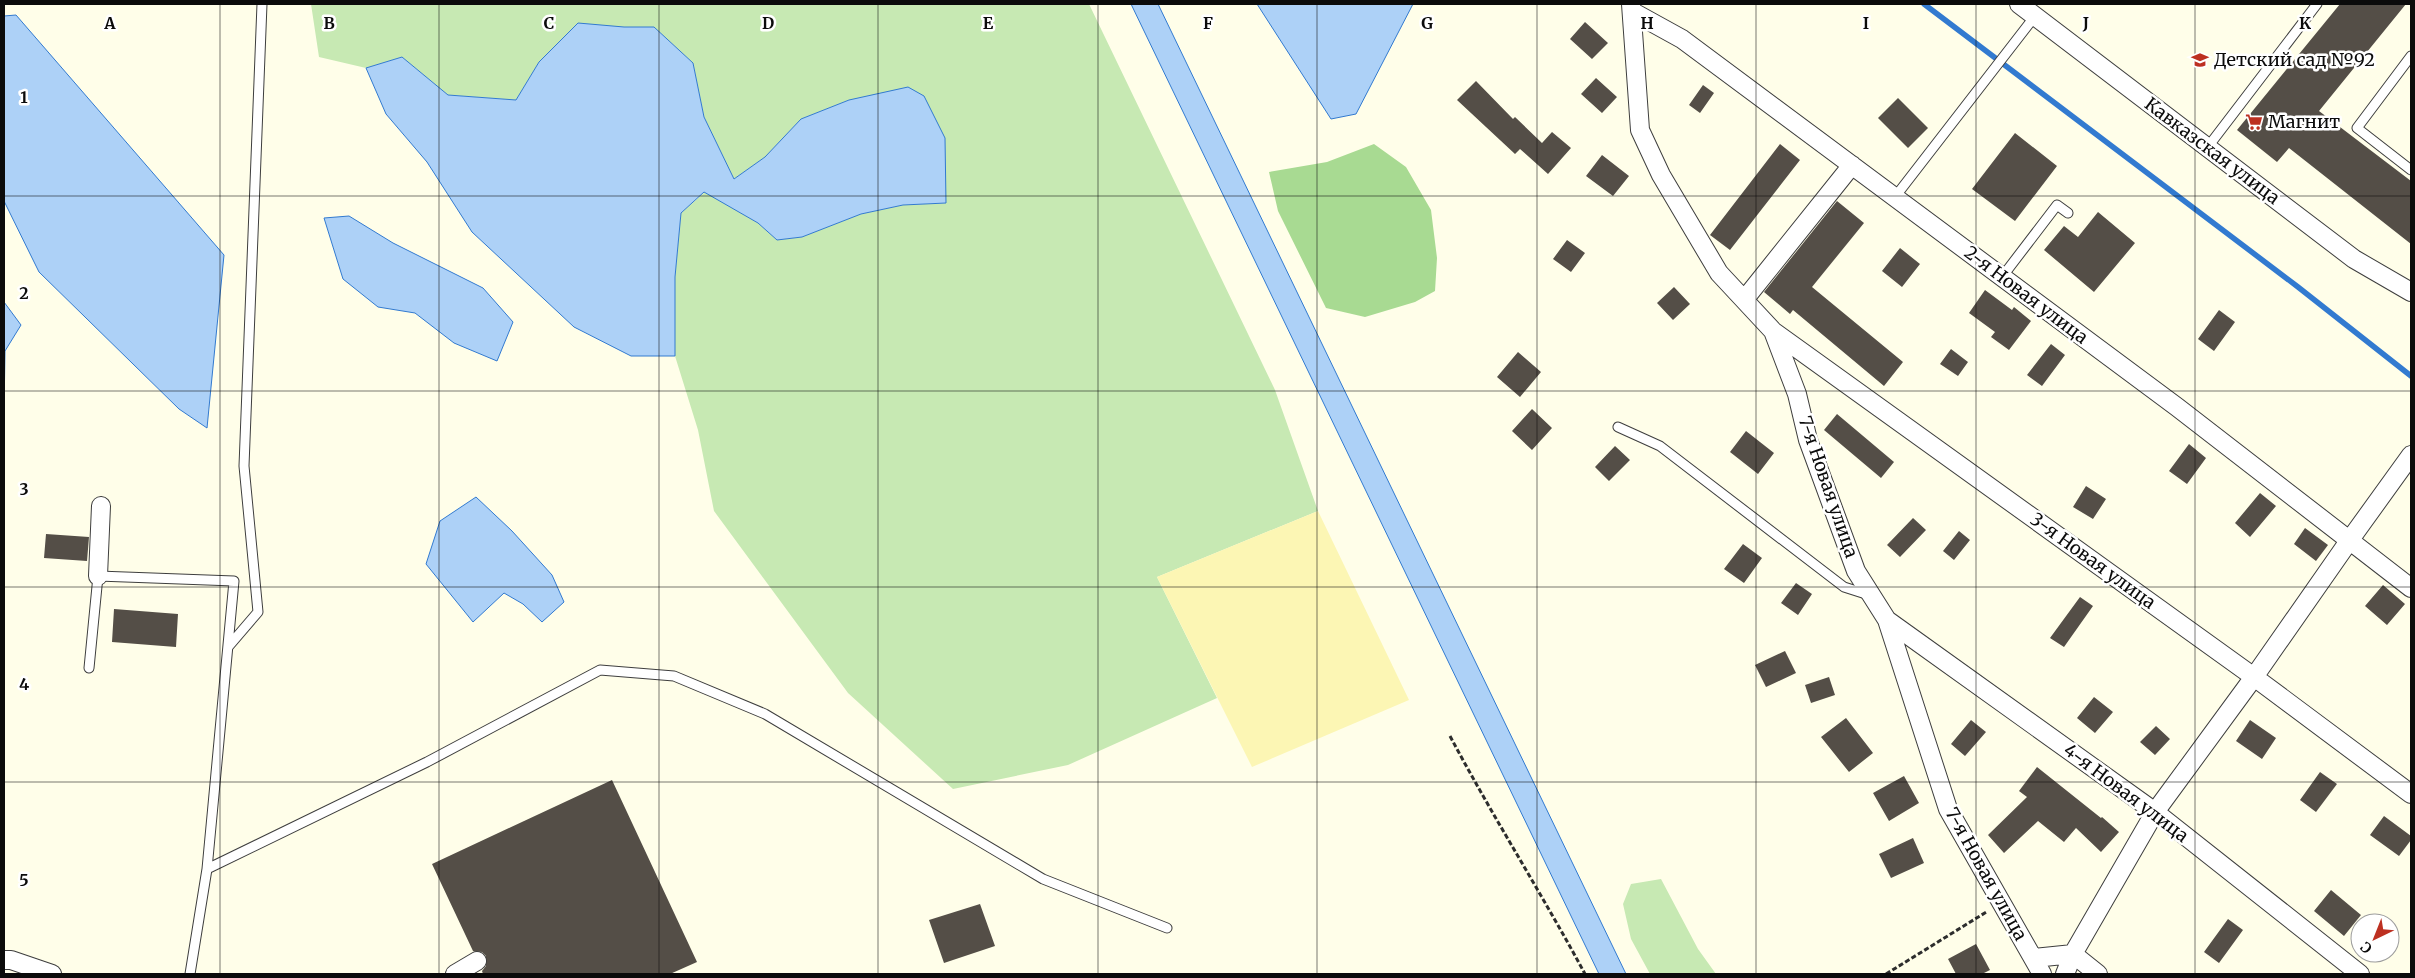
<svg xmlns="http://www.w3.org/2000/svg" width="2415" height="978" viewBox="0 0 2415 978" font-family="Merriweather,serif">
<rect width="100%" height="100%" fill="#fffee9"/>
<path fill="#c7e9b3" d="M311 4H1089L1275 390 1318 511 1157 577 1217 698 1068 765 953 789 848 693 714 511 698 430 675 356V277L681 213 705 192 758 223 777 240 802 237 861 214 903 205 946 203 849 100 801 119 765 157 734 179 704 117 693 63 654 27H624L539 62 516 100 448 95 402 57 366 68 319 57Z
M1661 879 1698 949 1716 974H1650L1631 939 1623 904 1631 884Z"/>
<path fill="#a8da92" d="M1374 144 1406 167 1431 210 1437 258 1435 291 1415 302 1365 317 1326 308 1278 211 1269 172 1327 162Z"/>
<path fill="#fcf6b4" d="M1318 511 1409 700 1252 767 1157 577Z"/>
<path fill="#add1f7" stroke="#327ad0" d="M1131 4H1158L1626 974H1599Z
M1257 4H1413L1356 114 1331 119Z
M16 15 224 255 207 428 179 409 39 272 4 201V16Z
M578 23 624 27H654L693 63 704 117 734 179 765 157 801 119 849 100 908 87 924 96 945 138 946 203 903 205 861 214 802 237 777 240 758 223 704 192 681 213 675 277V356H631L574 327 472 232 427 162 386 114 366 68 402 57 448 95 516 100 539 62Z
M349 216 393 243 483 288 513 322 497 361 454 343 415 313 378 307 343 279 324 218Z
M4 302 21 325 5 351 4 412Z
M476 497 512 531 552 575 564 602 542 622 523 604 504 593 473 622 426 564 440 521Z"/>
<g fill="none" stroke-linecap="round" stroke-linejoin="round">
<path stroke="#327ad0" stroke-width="5.5" d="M1924 4 2298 287 2411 376"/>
</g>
<path fill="#544e47" d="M2340 4H2406L2319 111 2411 181V244L2289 148 2277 162 2237 130Z
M1585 22 1608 43 1592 59 1570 39Z
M1596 78 1617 97 1602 113 1581 94Z
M1476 81 1513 119 1515 117 1542 143 1552 132 1571 148 1548 174 1520 149 1515 154 1457 100Z
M1703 85 1714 93 1700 113 1689 105Z
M1898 98 1928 128 1908 148 1878 118Z
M2015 133 2057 166 2015 221 1972 189Z
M1780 144 1800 160 1730 250 1710 235Z
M1602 155 1629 176 1613 196 1586 176Z
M1837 201 1864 223 1812 287 1903 362 1884 386 1793 310 1790 314 1764 292Z
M2098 212 2135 243 2094 292 2044 250 2064 226 2078 237Z
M1567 240 1585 253 1571 272 1553 259Z
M1900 248 1920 264 1902 287 1882 271Z
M1674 287 1690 304 1673 320 1657 303Z
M1985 290 2012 310 2014 307 2031 321 2009 350 1991 337 1995 332 1969 313Z
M2219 310 2235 322 2214 351 2198 339Z
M2051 344 2065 355 2042 386 2027 375Z
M1951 349 1968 362 1958 376 1940 364Z
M1518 352 1541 372 1520 397 1497 377Z
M1532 409 1552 428 1532 450 1512 431Z
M1837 414 1894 462 1881 478 1824 430Z
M1746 431 1774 453 1758 474 1730 452Z
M2189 444 2206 458 2187 484 2169 471Z
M1615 446 1630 460 1609 481 1595 467Z
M2086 486 2106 499 2093 519 2073 507Z
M2260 493 2276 506 2250 537 2235 523Z
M1913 518 1926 530 1900 557 1887 545Z
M2305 528 2328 545 2316 561 2294 544Z
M1959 531 1970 540 1954 560 1943 551Z
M46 534 89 537 87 561 44 558Z
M1743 544 1762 558 1744 583 1724 569Z
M1796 583 1812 594 1798 615 1781 603Z
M2383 585 2405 604 2387 625 2365 606Z
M2080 597 2093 606 2064 647 2050 638Z
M114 609 178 614 176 647 112 642Z
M1785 651 1796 673 1766 687 1755 665Z
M1829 677 1835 695 1811 703 1805 685Z
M2094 697 2113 712 2095 733 2077 718Z
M1846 718 1873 753 1849 772 1821 737Z
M1971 720 1986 732 1965 756 1951 744Z
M2250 720 2276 738 2262 759 2236 741Z
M2156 726 2170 739 2155 755 2140 742Z
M2037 767 2101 818 2102 817 2119 832 2101 852 2076 828 2064 842 2038 821 2004 853 1988 835 2027 797 2019 791Z
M2320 772 2337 784 2316 812 2300 800Z
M1904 776 1919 803 1889 821 1873 793Z
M612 780 697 962 670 974H483L482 971 486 966V956L482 952 473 951 432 864Z
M2384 816 2411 836V840L2399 856 2370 835Z
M1913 838 1924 863 1891 878 1879 854Z
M2331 890 2361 915 2344 936 2314 911Z
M980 904 995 946 944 963 929 920Z
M2228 919 2243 930 2219 963 2204 952Z
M1976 944 1990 970 1982 974H1956L1948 959Z"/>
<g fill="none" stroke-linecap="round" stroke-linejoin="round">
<g stroke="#3e3e3e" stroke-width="11">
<path id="service" d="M2411 56 2357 128 2411 170
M2207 148 2317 4
M1895 197 2035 16
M2002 277 2057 205 2068 213
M1618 427 1660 446 1844 587 1869 595
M228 647 258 612 244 466 262 4
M89 668 98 576 234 581 207 869 190 974
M207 869 427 762 600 670 674 676 765 714 1043 879 1167 928"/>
</g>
<g stroke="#3e3e3e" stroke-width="20">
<path id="minor" d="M1631 4 1640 130 1661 175 1719 273 1773 331 1797 394 1808 440 1856 571 1887 620 1948 809 2042 974
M2019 4 2354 259 2411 292
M1633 12 1682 39 2177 407 2411 588
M1744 300 1852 165
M1773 331 2254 677 2411 794
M98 576 101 506
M1887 620 2155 812 2360 974
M2034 958 2073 954 2098 974
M4 960H11L52 974
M455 974 477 961
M2065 974 2073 954 2155 812 2254 677 2349 541 2411 455"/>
</g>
<path stroke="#2d2d2d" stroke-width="3" stroke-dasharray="5 2.5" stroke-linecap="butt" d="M1450 736C1493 817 1542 894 1585 974
M1886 974 1988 911"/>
<use href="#service" stroke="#fff" stroke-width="9"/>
<use href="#minor" stroke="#fff" stroke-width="18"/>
</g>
<path fill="none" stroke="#0b0b0b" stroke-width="1" stroke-opacity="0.55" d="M220 4V974M439 4V974M659 4V974M878 4V974M1098 4V974M1317 4V974M1537 4V974M1756 4V974M1976 4V974M2195 4V974M4 196H2411M4 391H2411M4 587H2411M4 782H2411"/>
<defs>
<g id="school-bare" transform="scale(1.35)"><path d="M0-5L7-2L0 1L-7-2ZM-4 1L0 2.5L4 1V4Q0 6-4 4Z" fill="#bd3021" stroke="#fff" stroke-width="2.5" paint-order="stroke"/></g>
<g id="supermarket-bare" transform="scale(1.35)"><path d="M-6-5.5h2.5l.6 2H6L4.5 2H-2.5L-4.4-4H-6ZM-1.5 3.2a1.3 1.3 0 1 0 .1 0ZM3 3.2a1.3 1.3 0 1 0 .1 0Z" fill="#bd3021" stroke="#fff" stroke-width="2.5" paint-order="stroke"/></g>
</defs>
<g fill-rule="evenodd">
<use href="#school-bare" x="2200" y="60"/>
<use href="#supermarket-bare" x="2254" y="122"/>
</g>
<g text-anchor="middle" stroke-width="5" stroke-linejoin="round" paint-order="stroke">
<g font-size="18" fill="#0b0b0b" stroke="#fff" text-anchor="start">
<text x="2214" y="66">Детский сад №92</text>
<text x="2268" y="128">Магнит</text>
</g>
<g font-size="18" fill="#0b0b0b" stroke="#fff">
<text transform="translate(2212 151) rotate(37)" y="6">Кавказская улица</text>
<text transform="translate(2026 295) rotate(37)" y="6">2-я Новая улица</text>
<text transform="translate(1828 487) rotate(71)" y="6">7-я Новая улица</text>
<text transform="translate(2093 561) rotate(36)" y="6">3-я Новая улица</text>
<text transform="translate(2126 793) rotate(37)" y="6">4-я Новая улица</text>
<text transform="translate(1986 874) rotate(61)" y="6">7-я Новая улица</text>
</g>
</g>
<g font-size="16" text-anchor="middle" font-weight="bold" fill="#0b0b0b" stroke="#fff" stroke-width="5" stroke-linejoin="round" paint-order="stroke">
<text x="110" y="29">A</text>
<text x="329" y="29">B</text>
<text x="549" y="29">C</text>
<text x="768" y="29">D</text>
<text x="988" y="29">E</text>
<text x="1208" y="29">F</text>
<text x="1427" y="29">G</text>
<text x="1647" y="29">H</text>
<text x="1866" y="29">I</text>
<text x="2086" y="29">J</text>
<text x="2305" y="29">K</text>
<text x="24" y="103">1</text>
<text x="24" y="299">2</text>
<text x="24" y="495">3</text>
<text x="24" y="690">4</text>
<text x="24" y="886">5</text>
</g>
<rect width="2415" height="978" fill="none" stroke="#0b0b0b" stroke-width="10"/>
<g transform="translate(2375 938) rotate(223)"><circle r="24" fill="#ffffff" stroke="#9d9d9d"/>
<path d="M0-4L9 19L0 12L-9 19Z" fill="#bd3021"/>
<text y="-8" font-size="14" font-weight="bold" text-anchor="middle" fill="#0b0b0b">С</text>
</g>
</svg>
